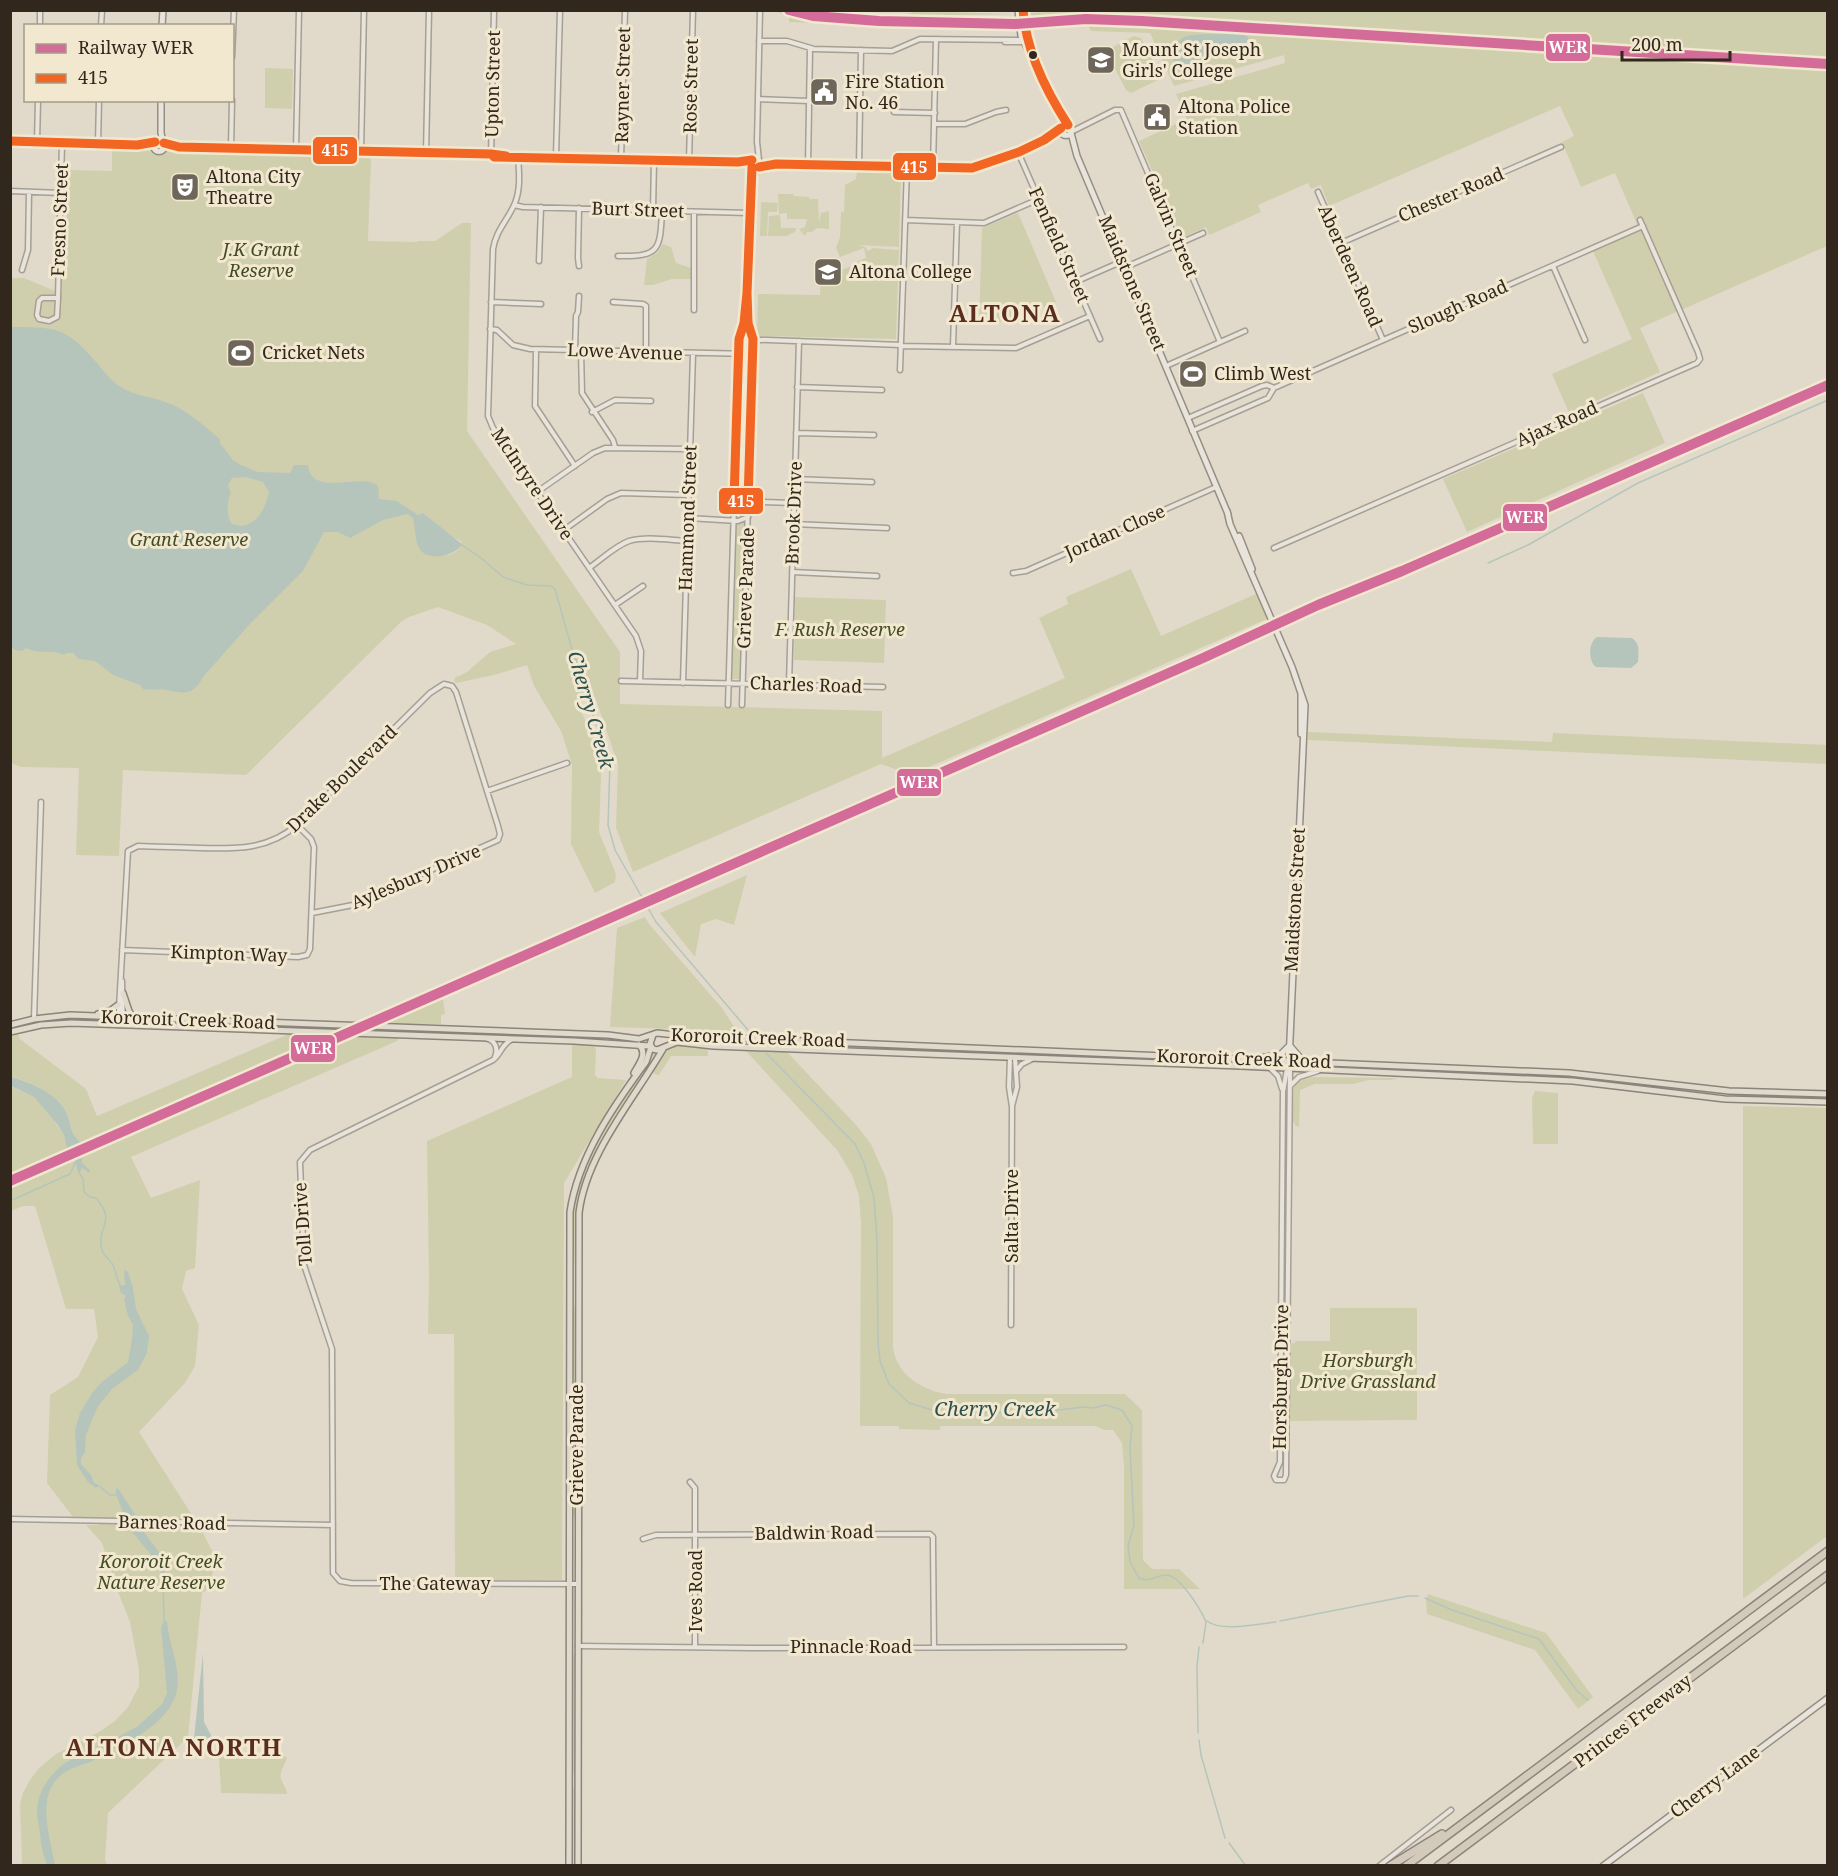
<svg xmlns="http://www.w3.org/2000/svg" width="1838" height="1876" viewBox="0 0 1838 1876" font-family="'Noto Serif',serif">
<rect width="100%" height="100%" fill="#e1daca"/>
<path fill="#cfcfad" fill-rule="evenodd" d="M766 10C789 10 810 18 833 19L1013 24V26L919 24V27L789 22V16L777 12Z
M1078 10 1827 11V61L1129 18 1029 16V13Z
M795 11 906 15 915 11 1014 14 867 17 829 15Z
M1086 21 1134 22 1827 66V246L1640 328 1660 372 1569 413 1552 374 1632 339 1593 251 1640 231 1615 173 1581 187 1562 142 1574 136 1560 106 1329 206 1321 185 1311 189 1308 183 1258 205 1261 212 1214 233 1209 235 1206 227 1184 237 1181 236 1139 141 1187 119 1176 94 1285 63 1284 55 1174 86 1150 33 1091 31 1088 25 1028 29 1027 26Z
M1134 36 1141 38 1160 74 1158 80 1131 93 1126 90 1107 53 1109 49Z
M265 68 293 69 292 109 265 108Z
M112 148 147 149 154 154H161L170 150 366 157 370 158 371 160 368 241 417 242 418 241H435L462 223H471L467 431 620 652V704L882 711V758L1065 678 1039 618 1068 604 1066 597 1131 569 1161 636 1258 593 1269 618 911 775 881 764 633 872 616 828 618 764 595 697 574 702 584 717 600 764 601 776 599 832 616 874 615 882 595 893 571 844 572 765 561 731 534 686 527 665 494 675 456 683 454 680 457 675V677L467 672 490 652 516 644 487 625 438 607 409 617 402 621 246 775 123 770 119 856 76 855 79 768 21 767 11 763 10 278H24L62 294V256L66 253V247L68 170 112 171ZM423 513 447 533 462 542C456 561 435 556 420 550L414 523Z
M857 172 901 173 899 247 858 245 865 247 868 251 873 248 899 250 896 339 758 336 757 334 758 294 820 295 821 275 833 276 834 273 854 265V263L866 258 864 248 840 257 836 248 840 237 841 212H844L845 185 856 179Z
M778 194H793L794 196 809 197V199H818L819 222 821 213 829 211V229L817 228 812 232H807L805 236 799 229 805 227 807 219H787V213L779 214Z
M761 202 778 203 777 212H768L767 236H760Z
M1018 213 1056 302 1008 322H979L982 228Z
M780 215 781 228H796V231L787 236H768L769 216Z
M663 244 671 247 676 263 691 268V279H672L653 285H644L647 259 657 253Z
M748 357 751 359 747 497 737 499 739 393 742 358Z
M1643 393 1665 443 1467 532 1443 479Z
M746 520 741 679H732L734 550 737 522Z
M1362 588 1363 590 1286 625 1284 622Z
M795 597 886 600 884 663 794 660Z
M1308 732 1552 742 1553 733 1827 745V764L1308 740Z
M747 875 734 925 716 919 701 924 695 957 660 913Z
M645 917 649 924 722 1008 737 1031 610 1027 617 928Z
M443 999 445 1014 441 1015V1024H384Z
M291 1033 333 1035 332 1037 317 1042 83 1146C80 1142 77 1139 74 1135 70 1128 70 1120 66 1112 57 1094 30 1081 11 1077L10 1037 18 1034 20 1039 86 1089 97 1116Z
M357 1036 400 1037 397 1041 131 1157 151 1198 200 1180 195 1268 186 1271 182 1289 199 1325 195 1366 185 1383 139 1432 192 1515 181 1520H156L159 1526H191L202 1531 215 1557 210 1588 202 1593 188 1737 108 1813 105 1859 107 1865H22L20 1804 23 1793 30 1780 39 1768 56 1754 99 1732 115 1721 128 1707 139 1686V1669L130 1622 118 1592 102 1543 86 1525H99L97 1518 73 1517 47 1483 50 1395 78 1377 98 1337 94 1309H66L35 1206H23L11 1211 10 1189Z
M572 1044H592L596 1049 595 1075 598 1078 626 1080 564 1183 562 1580H455L454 1334H428L429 1279 427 1141 572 1077Z
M675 1045 705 1048 708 1051V1056H671L659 1075 654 1074 653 1070C659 1059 663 1049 675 1045Z
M746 1051 787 1052 857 1126 871 1144 886 1178 893 1216V1348C897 1375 923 1391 948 1394H1125L1142 1410 1143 1560 1152 1569H1179L1200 1589H1124V1467L1122 1443 1113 1430H1104L1096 1426H940V1430L899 1429V1426H860L861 1224 859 1196 852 1175 837 1150Z
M652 1052 657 1054 656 1057 593 1159 582 1186 577 1210 573 1292 571 1217 576 1191 584 1166 598 1140 650 1059Z
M1316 1077 1399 1078 1391 1080H1368L1354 1084H1315L1300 1090 1299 1127 1296 1126 1292 1120 1294 1084 1303 1078Z
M10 1086 34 1097 45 1108 64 1135 69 1153 11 1178Z
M1535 1091 1558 1093V1144H1533L1532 1098Z
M1743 1106 1828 1108 1827 1536 1743 1599Z
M576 1303V1414H575L572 1411C572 1395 573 1379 573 1364 574 1348 568 1315 576 1303Z
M1330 1308H1417V1420L1290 1421 1291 1343H1295V1341H1330Z
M576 1421V1518L575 1519C568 1510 573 1445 573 1429Z
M1428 1594 1546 1633 1593 1697 1578 1709 1535 1650 1427 1614 1426 1600Z
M575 1653 576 1656 575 1776 571 1768 573 1656Z
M280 1753 287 1758C285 1764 279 1773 281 1779 283 1785 286 1786 287 1794L221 1793 219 1755Z
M575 1783 576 1865 571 1866 573 1789Z"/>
<path fill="#b6c5bb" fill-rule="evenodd" d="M1220 34H1243L1248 37 1250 44 1248 47 1225 44 1212 48C1207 69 1192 72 1174 65L1172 47C1176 44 1180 39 1184 37 1193 33 1210 35 1220 34Z
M10 327C58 327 66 327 98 364 106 374 113 383 124 389 137 396 154 397 168 403 184 408 206 427 220 439V443L233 460 241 465 258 472 290 473 294 465H308C312 499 363 471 378 486L379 499 397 501 418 515 423 513 462 544C454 558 424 562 418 546 415 538 415 527 413 518L407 514 383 520 350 538 338 532H324L303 571 248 626 203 677C194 695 185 694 167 690 160 689 151 690 143 689L140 685 113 675 95 661 79 659 73 653H66L64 655C52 649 38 655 26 648L22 651 15 650 10 646ZM246 477 263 482 269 492C266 505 259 524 242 526 239 526 236 524 232 524 226 517 227 500 231 493L228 485 232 478Z
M1597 637 1632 638C1641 644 1638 653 1638 662L1631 668 1596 667C1588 661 1588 643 1597 637Z
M11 1077C30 1082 57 1093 66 1112 70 1120 70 1128 74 1135 77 1139 80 1142 83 1146L82 1163 90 1170V1173L82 1168 79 1175 75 1161 68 1153 64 1135 57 1124 34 1097 11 1086Z
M125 1270 128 1272 133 1288 136 1309 149 1336 147 1353 138 1370 112 1389 97 1408 86 1435 85 1452 81 1458V1464L91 1475 94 1483 99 1485 96 1488 88 1482 77 1465 75 1430 80 1413 92 1393 102 1382 128 1362 132 1339 133 1325 128 1316 124 1299 126 1296 121 1293 119 1286 125 1285 124 1272Z
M116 1487 119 1490 135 1514 137 1523 161 1555 165 1569 164 1577 158 1578 161 1573 160 1566 129 1528 116 1494Z
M164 1620 167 1622C169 1644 181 1667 177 1690 171 1722 126 1746 99 1754 95 1763 85 1763 76 1767 31 1783 49 1832 55 1865H47C43 1855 41 1845 40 1834 40 1827 37 1821 37 1815 36 1793 49 1775 65 1763 72 1759 79 1755 87 1757L90 1753 99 1751 103 1745 138 1726 162 1704 167 1693 161 1627Z
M203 1653 204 1722 213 1739 211 1741 194 1740V1738Z"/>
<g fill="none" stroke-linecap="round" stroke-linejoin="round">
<path stroke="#b6c5bb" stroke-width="1.5" d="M462 545 481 558 503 577 527 585 551 586 555 589 571 646 581 675 582 683 610 763 608 825 615 850 656 922 748 1030
M1488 563 1528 545 1638 483 1828 400
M766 1053 855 1144 864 1163 874 1198 877 1239 878 1340 880 1361 889 1384 909 1403 939 1412 1032 1413 1084 1407 1093 1408 1106 1405 1122 1410 1132 1426 1130 1447 1134 1525 1128 1546 1130 1562 1139 1578C1152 1583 1154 1575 1166 1575 1180 1575 1201 1610 1206 1622L1203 1643
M80 1174 83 1179 84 1192 90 1197 96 1198C118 1223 95 1228 102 1250 104 1257 110 1259 113 1265 116 1272 117 1280 121 1287
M10 1201 70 1174 75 1163
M99 1486 110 1495H118
M163 1576 164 1620
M1425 1598 1452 1610 1539 1639 1577 1691 1588 1700
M1207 1621C1221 1632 1258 1624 1276 1622
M1280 1621 1408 1596H1418
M1198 1733 1197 1667 1199 1647
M1199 1740 1201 1755 1225 1838
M1229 1843 1246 1866"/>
<g stroke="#a59f94" stroke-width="7">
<path id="street" d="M40 26V10
M101 26 102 10
M759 41H787L814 49 892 51 920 39 1023 40
M1005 42H1024
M232 57 234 10
M758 99 809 101
M894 112 935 113
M934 124H965L996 112 1006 110
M1071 132 1115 110H1121L1220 342
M37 142 38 100
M98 144 99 100
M231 148 232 100
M296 150 299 10
M361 151 364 10
M1018 152 1100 339
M426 154 429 10
M518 156C519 172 521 188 515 203 508 220 496 230 493 249L488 416 493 428 636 636 641 651 640 681
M491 157 494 10
M556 157 560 10
M621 159 625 10
M759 160 757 142 760 10
M689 161 693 10
M808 165 810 49
M859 166 861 50
M933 167 936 39
M752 183 758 167
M10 191 61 193
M1318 192 1383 340
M514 205 523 207 749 213
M579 208 578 258 579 266
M653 210 654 160
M905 220 984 223 1039 199
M1341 243 1561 147
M618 256C660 257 660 250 662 211
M539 261 541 207
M1553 266 1585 340
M1126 267 1203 233
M22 270 28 250 29 192
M1075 282 1123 261
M58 298H42L39 301 37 315 39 319 49 321 57 317 58 298 62 143
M491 302 541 304
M613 302 643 304 646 306V353
M694 310V212
M490 329 497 330 513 345 530 349 752 354
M740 339 901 345
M901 346 1016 348 1090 316
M953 346 957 222
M536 350 535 406 575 466
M575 351 576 316 578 312 579 296
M581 351 582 393 613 440 615 447
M1166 366 1245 331
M900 370 907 168
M797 387 882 390
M592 412 615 400 651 401
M1188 418 1262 386 1267 385 1274 388 1643 226
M1192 431 1268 398 1274 388
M796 433 874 435
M794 479 872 482
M537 492 593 453 605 448 689 449
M734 501 794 503
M688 518 738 521 748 517
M793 524 887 528
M564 530 607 499 621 493 688 495
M1274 548 1697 363 1700 359 1698 352 1640 220
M589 568C602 559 615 546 629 541 646 536 669 540 687 541
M792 572 877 576
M1013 573 1026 571 1216 487
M615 605 643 586
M621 681 883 687
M683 683 693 354
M789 684 799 341
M728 705 739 339 744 323 746 302
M742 705 753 339 748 323 747 293 752 167
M487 791 567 763
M122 950 298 957 307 955 310 949 314 847 311 839 297 825
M122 981 123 1025
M34 1019 41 802
M118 1025 128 851 138 846C158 847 179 847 199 848 236 849 268 850 297 825L430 693 444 684 452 686 456 692 498 826 500 834 498 840 353 905 312 913
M488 1039C496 1041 498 1050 495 1057
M511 1040C502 1044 501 1054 493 1060L310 1150 300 1162 304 1265 332 1349 333 1573 340 1581 351 1583 577 1584
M1010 1057 1009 1087 1012 1107 1011 1325
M1270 1068 1278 1076 1282 1089
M1287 1069 1283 1092 1280 1462 1274 1476 1276 1480H1284L1286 1475 1290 1069
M1017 1070 1022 1064 1032 1059
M1291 1085 1299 1077 1318 1071
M1012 1106 1017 1087 1015 1058
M690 1482 695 1488V1647
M10 1519 333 1525
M643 1539 656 1535 930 1534 933 1537V1544L934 1647
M578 1646 753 1648 1124 1647
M1379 1866 1451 1810"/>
</g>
<g stroke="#958e83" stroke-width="8">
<path id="secondary" d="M1018 10 1021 36 1030 53
M1023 10C1022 41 1050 100 1068 125
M162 26 163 10
M161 100V133L163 142
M1060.5 130a5.5 5.5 0 1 1 11 0a5.5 5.5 0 1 1-11 0Z
M1071 133 1077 156 1228 514
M153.5 146a5.5 5.5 0 1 1 11 0a5.5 5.5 0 1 1-11 0Z
M10 141 137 145 155 142
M164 143 179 147 491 154 506 156
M505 156 689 161 752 160
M750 164a5 5 0 1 1 10 0a5 5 0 1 1-10 0Z
M759 167 776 164 972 168C995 164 1045 143 1061 128
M1227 511 1230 524 1292 667 1305 705 1289 1061
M1239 536 1252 569
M1301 695V734
M1290 1046 1303 1061
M1259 1058 1280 1055 1288 1047
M1603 1866 1828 1698"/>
</g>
<g stroke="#8b847a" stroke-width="8">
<path id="primary" d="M123 993 129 1011 133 1018
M98 1014 110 1011 118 1005
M10 1025 34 1019 70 1015 608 1035 639 1039 657 1033 685 1036 1569 1073 1729 1091 1828 1094
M10 1032 41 1025 71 1023 574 1041 650 1046
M653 1035 650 1044 653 1049 657 1050 677 1042 713 1046 1240 1066 1573 1081 1725 1099 1828 1102
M634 1073C639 1064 648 1053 639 1045
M569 1866 570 1212C578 1157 614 1105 646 1062L651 1047
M578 1866 579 1213C586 1154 634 1099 663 1049"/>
</g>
<g stroke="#8b847a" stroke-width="10">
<path id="highway" d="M1390 1866 1442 1834
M1406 1866 1828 1551
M1438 1866 1828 1575"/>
</g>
<use href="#street" stroke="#e9e4db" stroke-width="4"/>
<use href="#secondary" stroke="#e9e4db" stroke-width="5"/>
<use href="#primary" stroke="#e0dacd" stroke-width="5"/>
<use href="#highway" stroke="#d3cabb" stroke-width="7"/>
<g stroke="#f2e8cf" stroke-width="14">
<path id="bus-1" d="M1023 10C1026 51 1046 91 1068 125
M10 141 137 145 155 142
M164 143 179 147 491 154 506 156
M494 157 738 162 752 160
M759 167 776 164 972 168 1019 152 1044 140 1061 128
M747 293 748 323 753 339 748 501H734L739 339 744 323Z
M747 293 752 167"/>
</g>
<use href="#bus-1" stroke="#f26522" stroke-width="9"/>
<g stroke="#f2e8cf" stroke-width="15">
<path id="rail-1" d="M789 10 813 16 879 21 1015 24 1086 19 1142 21 1828 64
M10 1181 1203 658 1318 605 1402 571 1828 385"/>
</g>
<use href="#rail-1" stroke="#d46c99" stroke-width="10"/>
</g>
<defs>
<g id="school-square" transform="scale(1.5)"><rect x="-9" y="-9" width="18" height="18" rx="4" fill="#6f665a" stroke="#f2e8cf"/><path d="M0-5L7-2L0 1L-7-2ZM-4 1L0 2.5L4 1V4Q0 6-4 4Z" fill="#fff"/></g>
<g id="civic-square" transform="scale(1.5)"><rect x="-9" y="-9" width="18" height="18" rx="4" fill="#6f665a" stroke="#f2e8cf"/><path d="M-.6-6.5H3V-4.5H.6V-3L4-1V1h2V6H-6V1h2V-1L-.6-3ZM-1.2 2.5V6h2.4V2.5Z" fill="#fff"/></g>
<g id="theatre-square" transform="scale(1.5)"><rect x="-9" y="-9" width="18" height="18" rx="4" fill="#6f665a" stroke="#f2e8cf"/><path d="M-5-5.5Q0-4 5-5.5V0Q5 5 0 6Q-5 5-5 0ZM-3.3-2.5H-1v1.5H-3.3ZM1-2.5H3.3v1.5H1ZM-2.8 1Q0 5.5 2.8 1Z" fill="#fff"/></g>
<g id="stadium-square" transform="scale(1.5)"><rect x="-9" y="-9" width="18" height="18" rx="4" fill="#6f665a" stroke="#f2e8cf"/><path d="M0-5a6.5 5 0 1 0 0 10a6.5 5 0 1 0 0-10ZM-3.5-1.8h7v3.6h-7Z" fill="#fff"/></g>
</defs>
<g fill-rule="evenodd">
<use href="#school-square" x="1101" y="60"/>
<use href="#civic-square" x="824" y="92"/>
<use href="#civic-square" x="1157" y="117"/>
<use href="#theatre-square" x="185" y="187"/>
<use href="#school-square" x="828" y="272"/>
<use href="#stadium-square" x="241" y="353"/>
<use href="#stadium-square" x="1193" y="374"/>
</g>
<circle fill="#32271d" stroke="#f2e8cf" stroke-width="2" cx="1033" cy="55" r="5"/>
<g text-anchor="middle" stroke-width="6" stroke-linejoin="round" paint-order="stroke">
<g font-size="18" fill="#32271d" stroke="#f2e8cf" text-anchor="start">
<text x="1122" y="56">Mount St Joseph<tspan x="1122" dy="21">Girls' College</tspan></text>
<text x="845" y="88">Fire Station<tspan x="845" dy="21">No. 46</tspan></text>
<text x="1178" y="113">Altona Police<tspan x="1178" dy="21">Station</tspan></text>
<text x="206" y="183">Altona City<tspan x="206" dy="21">Theatre</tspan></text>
<text x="849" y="278">Altona College</text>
<text x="262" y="359">Cricket Nets</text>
<text x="1214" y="380">Climb West</text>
</g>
<g font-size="18" fill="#32271d" stroke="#f2e8cf">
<text transform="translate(493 84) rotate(-89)" y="6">Upton Street</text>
<text transform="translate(623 85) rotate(-89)" y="6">Rayner Street</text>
<text transform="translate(691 86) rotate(-89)" y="6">Rose Street</text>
<text transform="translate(1451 195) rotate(-23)" y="6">Chester Road</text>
<text transform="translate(638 210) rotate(2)" y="6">Burt Street</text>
<text transform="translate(60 220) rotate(-88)" y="6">Fresno Street</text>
<text transform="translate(1171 225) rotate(67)" y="6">Galvin Street</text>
<text transform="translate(1059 245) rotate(66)" y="6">Fenfield Street</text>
<text transform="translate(1350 266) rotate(66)" y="6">Aberdeen Road</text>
<text transform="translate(1132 283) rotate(67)" y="6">Maidstone Street</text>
<text transform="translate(1458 307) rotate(-24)" y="6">Slough Road</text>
<text transform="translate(625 352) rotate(2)" y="6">Lowe Avenue</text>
<text transform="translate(1557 424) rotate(-24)" y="6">Ajax Road</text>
<text transform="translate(532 484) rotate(56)" y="6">McIntyre Drive</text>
<text transform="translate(794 513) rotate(-88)" y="6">Brook Drive</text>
<text transform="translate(688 518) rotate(-88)" y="6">Hammond Street</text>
<text transform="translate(1115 532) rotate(-24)" y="6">Jordan Close</text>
<text transform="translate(746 588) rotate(-88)" y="6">Grieve Parade</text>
<text transform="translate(806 685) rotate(2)" y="6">Charles Road</text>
<text transform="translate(342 779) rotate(-44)" y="6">Drake Boulevard</text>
<text transform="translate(416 877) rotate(-23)" y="6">Aylesbury Drive</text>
<text transform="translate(1295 900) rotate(-87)" y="6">Maidstone Street</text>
<text transform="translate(229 954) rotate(2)" y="6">Kimpton Way</text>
<text transform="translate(188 1020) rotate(2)" y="6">Kororoit Creek Road</text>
<text transform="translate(758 1038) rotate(2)" y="6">Kororoit Creek Road</text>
<text transform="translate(1244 1059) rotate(2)" y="6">Kororoit Creek Road</text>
<text transform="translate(1012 1216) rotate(-90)" y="6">Salta Drive</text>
<text transform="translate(303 1224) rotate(-94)" y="6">Toll Drive</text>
<text transform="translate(1281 1377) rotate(-89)" y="6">Horsburgh Drive</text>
<text transform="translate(577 1445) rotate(-90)" y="6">Grieve Parade</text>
<text transform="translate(172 1523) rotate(1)" y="6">Barnes Road</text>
<text transform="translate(814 1533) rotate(-1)" y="6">Baldwin Road</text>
<text x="435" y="1590">The Gateway</text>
<text transform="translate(696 1591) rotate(-90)" y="6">Ives Road</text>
<text x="851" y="1653">Pinnacle Road</text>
<text transform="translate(1633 1721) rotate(-37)" y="6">Princes Freeway</text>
<text transform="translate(1715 1782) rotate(-37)" y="6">Cherry Lane</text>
</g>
<g font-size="18" font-style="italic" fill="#424d25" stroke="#f2e8cf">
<text x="261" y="256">J.K Grant<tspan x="261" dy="21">Reserve</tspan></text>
<text x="189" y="546">Grant Reserve</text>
<text x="840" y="636">F. Rush Reserve</text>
<text x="1368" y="1367">Horsburgh<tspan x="1368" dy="21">Drive Grassland</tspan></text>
<text x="161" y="1568">Kororoit Creek<tspan x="161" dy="21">Nature Reserve</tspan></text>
</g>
<g font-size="20" font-style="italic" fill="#2d514f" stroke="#f2e8cf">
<text transform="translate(591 710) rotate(74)" y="7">Cherry Creek</text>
<text x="995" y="1416">Cherry Creek</text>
</g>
<g font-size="24" font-weight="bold" letter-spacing="1.5" fill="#5b2d20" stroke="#f2e8cf">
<text x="1005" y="322">ALTONA</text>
<text x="174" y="1756">ALTONA NORTH</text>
</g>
</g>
<g stroke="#f2e8cf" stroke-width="2">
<rect x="1545" y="33" width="46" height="29" rx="6" fill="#d46c99"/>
<rect x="312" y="136" width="46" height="29" rx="6" fill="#f26522"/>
<rect x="892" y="152" width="45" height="29" rx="6" fill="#f26522"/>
<rect x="718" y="487" width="46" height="28" rx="6" fill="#f26522"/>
<rect x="1502" y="503" width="46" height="29" rx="6" fill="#d46c99"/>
<rect x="896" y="768" width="46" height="29" rx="6" fill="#d46c99"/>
<rect x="290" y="1034" width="46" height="29" rx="6" fill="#d46c99"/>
</g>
<g font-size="16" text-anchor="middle" font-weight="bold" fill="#fff">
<text x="1568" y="53">WER</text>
<text x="335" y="156">415</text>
<text x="914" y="173">415</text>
<text x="741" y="507">415</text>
<text x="1525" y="523">WER</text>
<text x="919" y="788">WER</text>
<text x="313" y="1054">WER</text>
</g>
<rect width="1838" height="1876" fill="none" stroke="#32271d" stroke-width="24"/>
<rect x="24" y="24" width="210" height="78" fill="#f2e8cf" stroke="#a59b88" stroke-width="1.5"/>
<rect x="36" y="44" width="30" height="9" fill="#d46c99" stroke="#a59b88" stroke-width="1.5"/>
<text x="78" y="54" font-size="18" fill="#32271d">Railway WER</text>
<rect x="36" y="74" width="30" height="9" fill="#f26522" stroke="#a59b88" stroke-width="1.5"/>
<text x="78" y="84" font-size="18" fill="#32271d">415</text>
<path d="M1622 51v9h108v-9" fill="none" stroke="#32271d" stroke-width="3"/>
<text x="1631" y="51" font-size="18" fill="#32271d" stroke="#f2e8cf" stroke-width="4.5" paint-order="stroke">200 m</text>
</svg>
